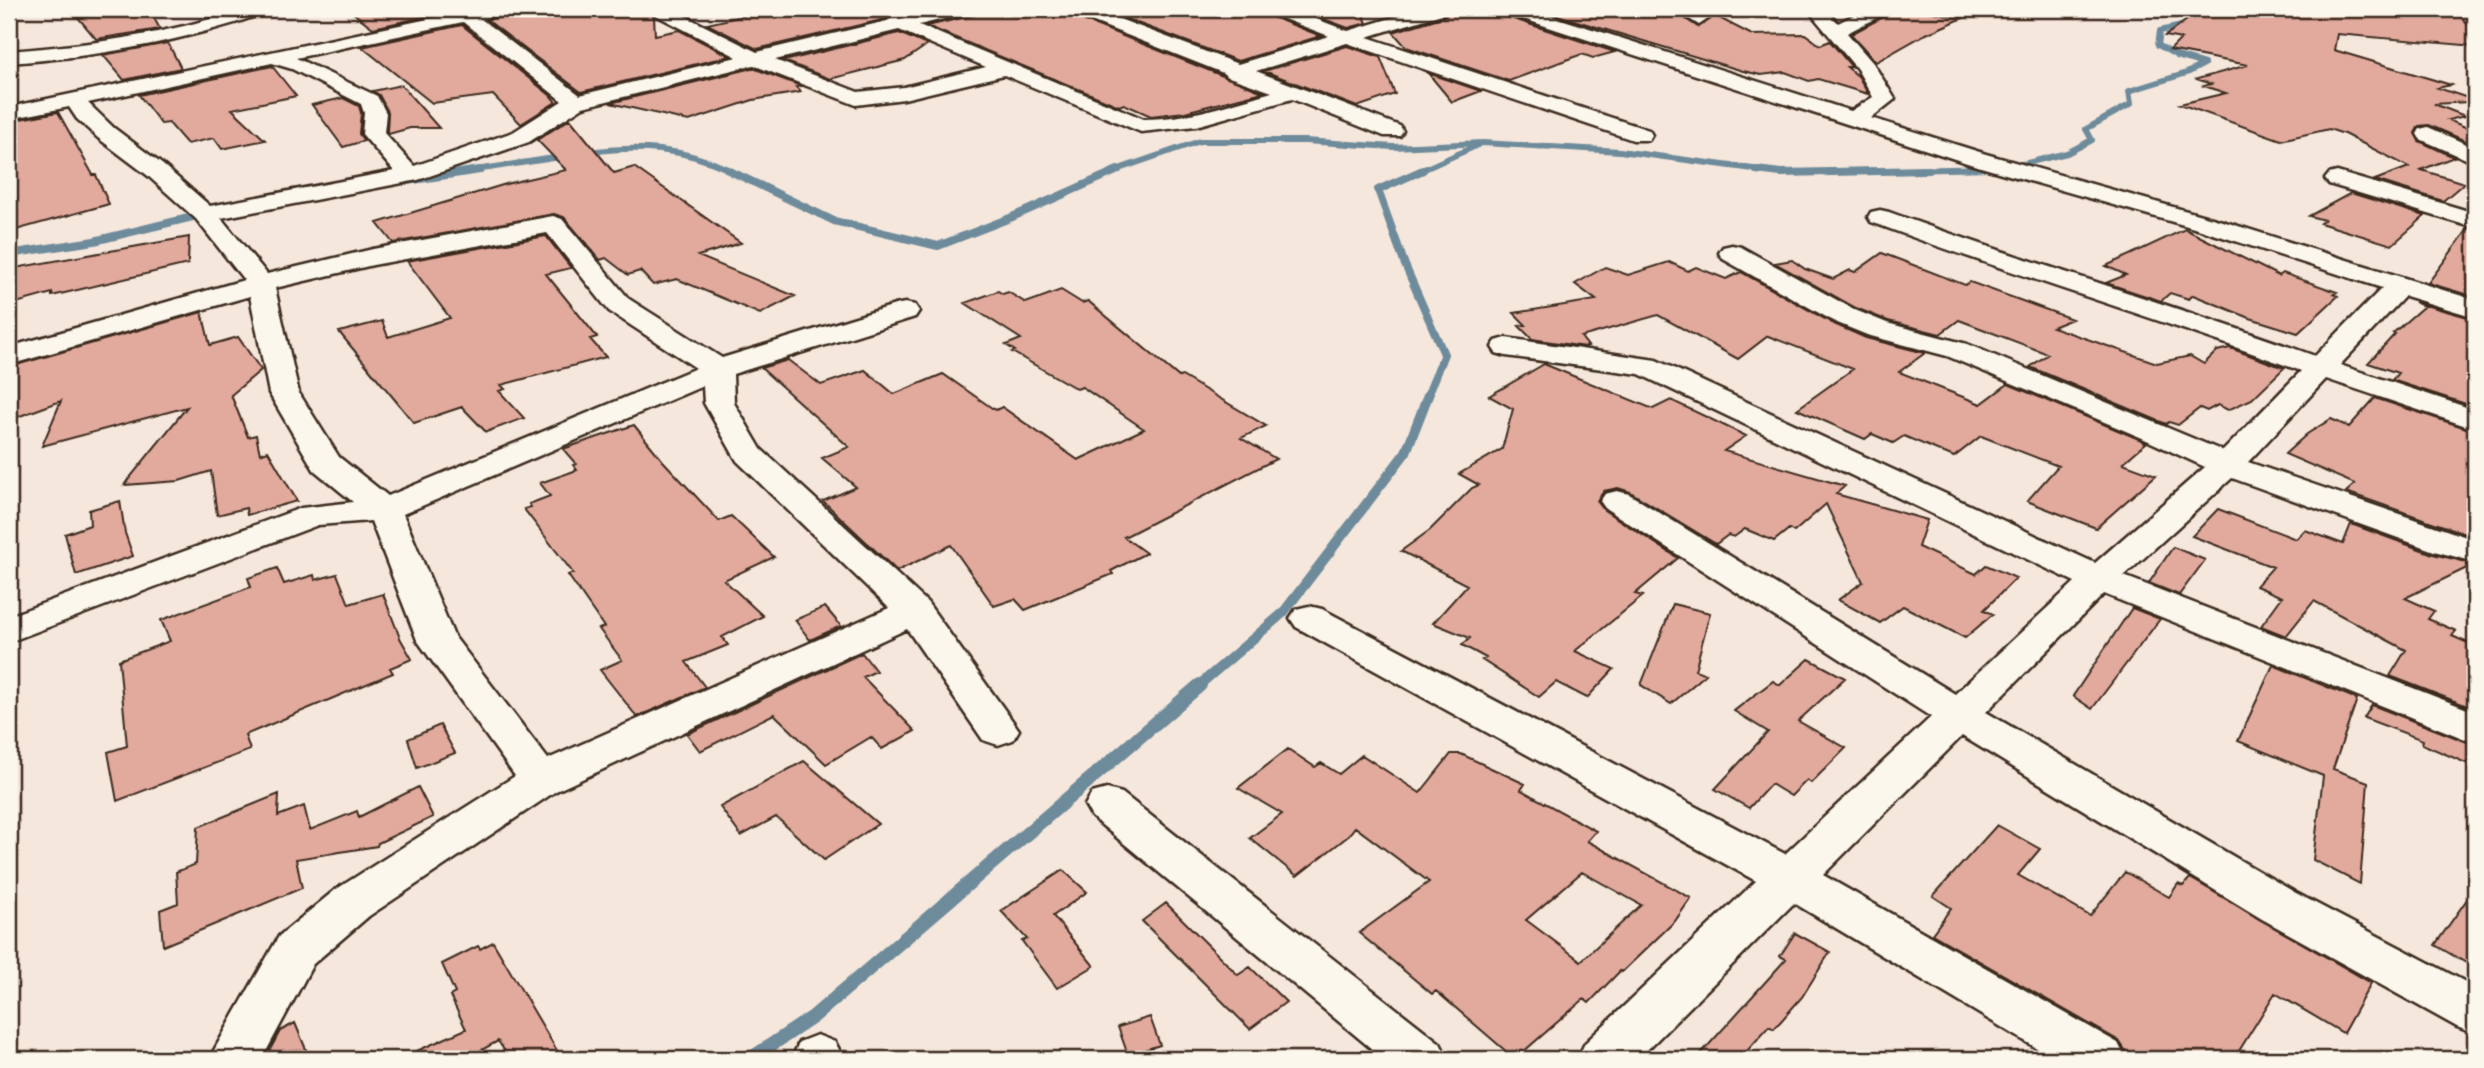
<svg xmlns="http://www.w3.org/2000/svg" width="2484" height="1068" viewBox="0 0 2484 1068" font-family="'Playpen Sans',sans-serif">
<rect width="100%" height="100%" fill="#f6e7dc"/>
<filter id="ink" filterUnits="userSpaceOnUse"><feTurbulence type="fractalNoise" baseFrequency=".0143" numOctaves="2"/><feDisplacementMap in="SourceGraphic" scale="14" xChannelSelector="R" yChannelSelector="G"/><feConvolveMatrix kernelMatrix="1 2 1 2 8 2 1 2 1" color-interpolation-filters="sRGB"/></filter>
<g filter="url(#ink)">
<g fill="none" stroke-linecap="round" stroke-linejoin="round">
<path stroke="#6d8b9b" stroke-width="6" d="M583 153C638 145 682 147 732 171
M2011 167 2067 153 2092 140 2086 129 2131 104 2129 91 2187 73 2204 64 2177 56 2158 45 2160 31 2190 24 2186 17 2201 9
M469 171 567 156
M1113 171 1200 141H1305L1393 147 1483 143 1620 151 1768 171
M1420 171 1478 145
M1855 171 1995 168"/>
<path stroke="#6d8b9b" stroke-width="8" d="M728 170 834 221 938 246 1010 218 1118 170
M1423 170 1378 190 1405 265 1444 354 1428 394
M1756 170 1781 173 1929 170
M407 181 480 170
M9 254 94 241 205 214"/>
<path stroke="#6d8b9b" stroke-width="10" d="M1198 686 1283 613 1406 452 1429 393"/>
<path stroke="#6d8b9b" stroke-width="14" d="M750 1059 813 1017 1200 685"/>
</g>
<path fill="#e2a99d" stroke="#3b2a1e" stroke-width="2" fill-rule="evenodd" d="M71 9H149L160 29 96 39Z
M348 9H445L447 12 373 28Z
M512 9H646L654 17 655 35 679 30 730 56 581 92 487 20 507 16Z
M734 9H906V14H895L886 19 757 49 707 24 743 16Z
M1002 9H1065L1070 15 1263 92 1185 112 1151 116 1124 104 1119 106 927 26Z
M1100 9H1262L1267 15 1321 36 1238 61Z
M1297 9H1361L1367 23 1348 28Z
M1451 9H1499L1504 16 1615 52 1593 58 1582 54 1509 81 1406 47 1393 32 1446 16Z
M1537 9H1671L1698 27 1711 19 1699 9H1702L1752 35 1805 34 1820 45 1830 41 1852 67H1847L1859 77 1868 94 1818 79 1809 81 1785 72 1761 75 1743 71Z
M1892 9H1918L1963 18 1924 35 1876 62 1851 34 1887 15Z
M2202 9H2442L2454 11 2475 30V46L2337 34 2334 50 2451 85 2438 88 2468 98V102L2434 104 2465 116 2448 120 2475 131V145L2429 125 2419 126 2415 133 2419 141 2454 157 2421 170 2464 183 2443 201 2375 180 2409 167 2344 134 2329 129 2281 140 2180 104 2226 93 2204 86 2211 84 2197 79 2248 65 2170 50 2181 39 2165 36Z
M462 25 550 95 556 102 521 124 493 95 432 103 362 47Z
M899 33 927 45 905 60 830 79 784 61Z
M168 43 181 68 124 80 103 55Z
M1347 46 1380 57 1395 94 1357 107 1264 71Z
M272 66 296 96 232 109 265 140 222 149 214 138 187 144 169 123 161 124 139 95Z
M753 68 801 86 796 87 801 92 753 100 689 121 610 103Z
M1428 73 1481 91 1452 102Z
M401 85 439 128H410L389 134 387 132 388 112 379 95 373 91Z
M343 98 359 106 361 113 359 134 364 141 343 147 312 105Z
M58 112 93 175H96L109 204 9 232V121Z
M570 119 614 173 634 167 741 243 698 256 795 296 760 314 677 279 653 285 640 271 628 275 606 258 600 260 564 217 554 214 393 243 377 223 506 184 566 170 537 140Z
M2351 193 2425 216 2392 245 2320 223 2324 220 2309 216Z
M2185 229 2279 276 2283 273 2337 292 2334 294 2338 296 2298 333 2250 318 2193 295 2189 299 2170 293 2161 301 2106 283 2126 275 2106 266Z
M2468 229 2475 230V297L2428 283Z
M546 236 571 268 546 274 597 337 590 339 606 357 501 385 505 389 499 391 524 418 486 432 462 407 414 423 339 332 382 321 388 337 450 318 407 261Z
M189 237 188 264 52 296V293L9 305V269Z
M1882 253 1965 285 1970 282 2072 319 2052 327 2157 363 2190 356 2204 364 2217 351 2230 348 2284 368 2252 399 2228 410 2218 405 2207 411 2200 408 2178 425 2169 422 2166 424 2030 367 2048 354 1959 320 1940 334 1888 321 1856 308 1775 263 1792 260 1805 269 1833 279 1850 270 1855 272Z
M1669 262 1688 271 1696 267 1726 279 1741 272 1834 324 1866 338 1925 353 1899 372 1981 404 2008 384 2139 439 2146 443 2123 463 2156 475 2096 528 2027 501 2058 466 1981 436 1954 457 1904 436 1893 443 1872 434 1865 439 1797 409 1853 369 1768 336 1738 359 1658 315 1581 337 1588 346 1585 347 1532 339 1519 326 1526 325 1514 313 1596 300 1575 284 1605 267 1628 275Z
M1061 290 1082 303 1088 301 1179 377 1182 376 1266 426 1241 438 1276 459 1124 537 1146 553 1111 571 1113 574 1025 610 1015 599 994 606 951 545 897 571 823 501 856 487 822 458 849 447 761 368 788 360 821 385 865 370 894 394 943 374 992 408 996 410 1002 407 1078 460 1144 429 1082 387 1077 389 1012 352 1015 351 1006 345 1021 339 965 303 998 291 1003 294 1008 292 1026 303Z
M2414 302 2475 319V407L2392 380 2398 373 2368 363 2395 334 2393 333 2424 306Z
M202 312 210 345 238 337 261 370 231 395 248 437 256 435 260 454 268 451 297 501 247 515 246 508 217 515 211 471 179 481 124 485 187 407 42 446 61 401 9 420V367Z
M1544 364 1653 409 1671 400 1746 436 1724 451 1845 486 1836 494 1927 520 1918 547 1976 574 1986 565 2016 578 1984 610 1993 614 1965 638 1903 606 1880 623 1838 600 1863 582 1826 504 1794 532 1789 529 1774 541 1745 529 1734 537 1728 535 1716 544 1630 492 1618 488 1604 491 1597 501 1604 510 1678 558 1635 594 1643 596 1575 651 1614 669 1587 698 1556 682 1539 697 1482 660 1486 658 1462 645 1470 638 1433 623 1467 585 1401 551 1430 530 1472 488 1479 485 1459 474 1502 449 1513 409 1489 396Z
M2375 398 2475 431V537L2346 492 2355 484 2285 454 2307 434 2331 419 2349 427Z
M634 425 663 461 719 521 731 516 774 557 724 580 763 616 722 637 728 645 686 662 705 687 637 717 600 670 622 660 599 629 604 627 568 575 573 573 524 509 531 507 529 504 550 496 540 483 577 470 573 465 576 464 563 449Z
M120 501 125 533 133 556 76 575 65 534 90 525 89 510Z
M2218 509 2296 539 2305 530 2343 544 2351 524 2433 554 2475 564 2405 598 2434 611 2428 619 2456 631 2452 636 2475 646V709L2390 676 2406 650 2314 601 2286 636 2261 626 2282 597 2256 586 2273 567 2192 536Z
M2173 547 2205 560 2179 595 2149 583Z
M277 568 284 584 314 575 315 580 337 574 349 604 383 594 400 638 412 659 390 668 393 673 245 735 250 750 117 801 108 752 127 746 119 660 170 641 161 620 251 587 248 578Z
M1673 604 1710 613 1695 670 1706 674 1671 704 1641 685Z
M825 607 841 626 810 640 795 620Z
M2132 608 2160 619 2092 709 2073 696Z
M862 653 876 671 863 677 915 731 882 749 871 737 826 764 774 714 700 751 687 734Z
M1809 659 1845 678 1798 721 1846 748 1811 783 1807 780 1791 796 1771 784 1749 808 1715 789 1768 732 1734 711 1773 681 1780 685Z
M2273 665 2357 699 2333 769 2368 782 2360 884 2313 860 2323 776 2238 741Z
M2372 705 2475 745 2468 764 2422 744 2423 740 2364 718Z
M440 725 455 753 417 768 408 739Z
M1288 749 1315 767 1321 763 1339 774 1362 755 1420 793 1451 754H1461L1525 784 1521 790 1596 831 1587 841 1691 898 1675 921 1622 972 1620 971 1589 1003 1584 999 1515 1059 1436 991 1432 994 1359 933 1429 882 1355 827 1347 837 1297 876 1250 838 1282 814 1238 788ZM1582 872 1641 905 1581 961 1526 920Z
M804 761 878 824 824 860 776 817 741 836 720 807Z
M418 787 433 817 378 843 377 846 296 859 302 888 163 946 160 910 178 903 176 872 196 864 198 827 279 794 278 816 304 806 310 830 357 811 359 817Z
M1997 825 2040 849 2018 875 2090 916 2125 872 2169 897 2178 884 2183 886 2190 878 2371 983 2343 1033 2275 993 2234 1059H2131L2119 1041 1932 934 1951 908 1933 896Z
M1063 870 1087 892 1053 916 1094 966 1057 988 1022 941 1027 939 1001 911Z
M2475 888V968L2435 945Z
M1166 903 1238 975 1250 967 1286 1002 1250 1029 1142 921Z
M1795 933 1830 952 1802 997 1774 1029 1769 1026 1740 1059H1696L1786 959 1780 956Z
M493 942 562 1059H510L498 1041 465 1059H399L466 1029 450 996 455 993 442 964 478 946 480 949Z
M1150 1017 1160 1045 1128 1055 1118 1027Z
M295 1023 310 1059H265L280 1031Z"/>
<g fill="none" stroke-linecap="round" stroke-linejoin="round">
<g stroke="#3b2a1e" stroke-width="5">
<path id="street" d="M242 9H268L265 13C183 42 96 57 9 63V51C88 45 167 35 242 9Z
M448 9H509L506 13 481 19 580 95 737 57 652 13 649 9H671L757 52 887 21 896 16 902 18 940 9H971L968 13 919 25 1144 119C1188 119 1230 104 1272 92L1226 76 1223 73 1071 13 1068 9H1093L1238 64 1329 36 1268 13 1265 9H1290L1348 31 1421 9H1448L1445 13 1367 37 1649 130 1652 135 1649 140H1633L1347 43 1256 71 1400 126 1403 131 1400 136H1384L1292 99 1196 126 1141 132 1004 75 904 99 856 105 753 65 583 107 529 142 418 180 221 218 267 274 373 249 553 216 562 219 629 299 722 358 895 305 905 303 915 305 919 311 915 317 733 374 734 403 761 449 927 602 1019 730 1013 740 998 745 983 740 907 629 556 791 369 916 313 964 262 1059H209L279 936 335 890 515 776 417 640 371 521 318 525 9 642V616L301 508 353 502 314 470 269 393 250 296 9 365V347L244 280 196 219 147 175 98 138 77 119 69 107 9 119V107L452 14ZM463 22 562 101 513 132 414 166 384 133 386 113 377 96 296 58ZM899 30 986 67 904 87 858 92 775 60ZM272 63 292 69 361 104 364 113 362 134 394 171 210 206 163 165 114 128 88 103ZM547 233 609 311 696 368 388 496 339 457 299 393 275 288 373 265ZM703 386 704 403 737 461 889 608 548 759 454 636 403 514Z
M1502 9H1529L1851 111 1873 97 1857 69 1807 9H1826L1838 23 1866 9H1889L1886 13 1847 33 1873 63 1895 99 1871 118 1986 154 2219 220 2475 300V317L2405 296 2340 365 2475 410V429L2326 379 2248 462 2475 540V562L2434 551 2232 478 2124 576 2475 712V743L2104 594 1986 712 2296 893 2475 987V1034L2457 1027 2262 919 1962 736 1823 875 2118 1043 2126 1059H2055L1794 903 1638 1059H1577L1585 1043 1756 881 1296 627 1290 618 1296 609 1309 606 1322 609 1785 854 1931 717 1605 508 1600 501 1605 494 1617 491 1629 494 1955 694 2075 582 1639 374 1506 356 1496 353 1492 347 1496 341 1506 338 1656 360 2095 563 2205 467 2140 437 1947 356 1867 335 1835 322 1723 259 1719 253 1723 247 1732 245 1741 247 1855 310 1887 323 1967 344 2223 451 2301 371C2159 318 2013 275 1871 222L1868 217 1871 212 1880 210 1889 212C2030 263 2174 305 2315 356L2382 288 2201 230 1970 164 1505 13Z
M1673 9H1695L1708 19 1699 25Z
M2428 127 2475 148V163L2420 139 2417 134 2420 129Z
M2337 172 2475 213V228L2329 184 2325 179 2329 174Z
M1107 789 1122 793 1440 1043 1448 1059H1384L1092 817 1085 805 1092 793Z
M817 1035 835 1042 844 1059H792L799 1042Z"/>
</g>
<use href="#street" fill="#fbf7ec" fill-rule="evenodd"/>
</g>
</g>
<rect width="2484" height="1068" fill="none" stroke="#fbf7ec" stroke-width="35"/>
<rect x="18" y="18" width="2449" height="1033" fill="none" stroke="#3b2a1e" stroke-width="2.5" filter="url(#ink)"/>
</svg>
